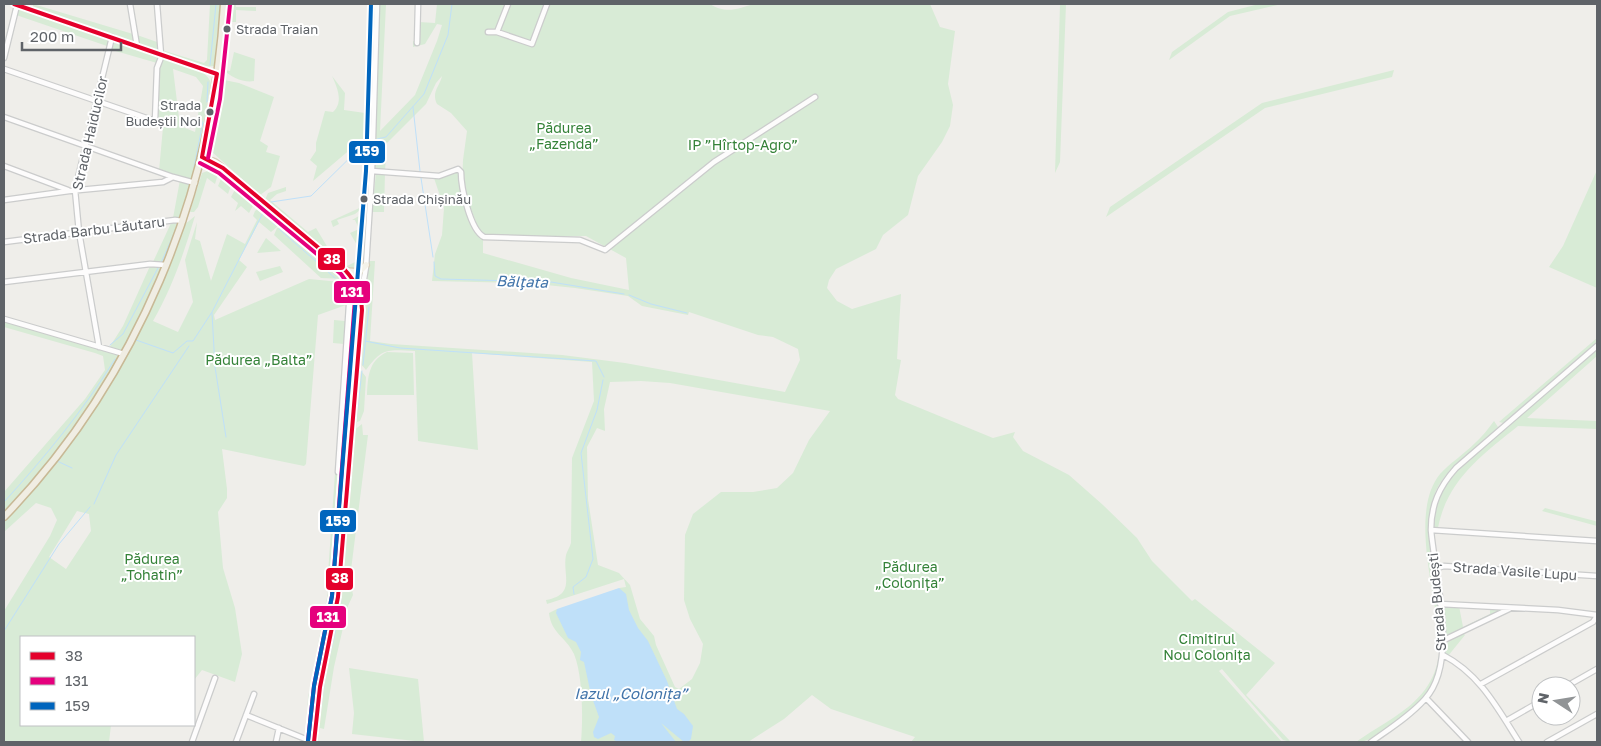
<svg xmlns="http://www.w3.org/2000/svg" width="1601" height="746" viewBox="0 0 1601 746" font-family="'Golos Text',sans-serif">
<rect width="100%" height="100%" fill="#efeeea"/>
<path fill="#d8ebd6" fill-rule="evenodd" d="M33 4 133 34 134 43 33 8Z
M154 4H156L159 52 139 45 137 35 157 42Z
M210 4H220L214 66 203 67 163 53 165 51 204 63 207 60Z
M228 4H236V7H256V11L236 10V22H230L231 33 227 32Z
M379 4H386L380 131 415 95 437 41 442 25 437 24 425 44 413 47V41L418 44 419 22 435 23 437 4H710C726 14 737 9 754 4H930L940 27 955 31 948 84 953 105 950 126 942 142 918 176 908 215 883 235 876 249 836 269 829 280 827 288 837 301 852 309 901 294 897 359 901 360 895 395 898 399 993 438 1015 432 1013 437 1023 451 1069 475 1103 505 1137 538 1152 561 1192 601 1195 599 1275 663 1246 695 1291 742 1283 740 1222 669 1219 671 1282 742H911L915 737 831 709 812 695 784 719 748 742H581C583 719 583 676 574 654 566 637 551 633 549 613L557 609 563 623 581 638 594 670 599 693 607 705 642 720H653L663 715 661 686 649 663V655L629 631 619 588 626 587 624 579 547 604 546 600C577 594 562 575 566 555 567 551 570 547 571 543L572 458 594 401 592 362 472 353 478 450 418 441 415 351C388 350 383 347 366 370L360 363 367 299 368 261H375L370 341 391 344 562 355 625 363 785 392 800 360 798 349 773 337 758 335 689 312 688 315 642 306 628 296 575 288 527 283 432 281 435 254 442 235 444 208 434 178 457 171 460 174C460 189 470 230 483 238V253L571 278 629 290 626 258 586 236 492 237 480 233 462 185 463 160 467 131 451 113 437 104C431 92 440 86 442 76L436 83 426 104 387 143 385 171 374 167ZM641 381 670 383 830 411 809 440 793 473 777 488 753 492H721L693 514 685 535 684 600 690 619 703 644 700 663 692 679 679 689 675 687 656 645 654 636 640 619 630 585 619 573 598 565 588 499 587 447 597 428 605 431 604 409 610 382Z
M1060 4H1066L1060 162 1055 173Z
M1259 4H1282L1230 16 1169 60 1172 52 1228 12Z
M19 7 109 38 107 46 16 15Z
M115 40 159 56 157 63 112 50Z
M234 52 255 59 254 81C244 83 230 77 224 70L230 71Z
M164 58C178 63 206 67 211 83L194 182 159 171 163 127 156 124 158 69ZM173 69 196 77 203 86 195 132 180 126Z
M1394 70 1392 77 1265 108 1106 217 1110 207 1262 103Z
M332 76 345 93 344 110 365 113 366 77H373L368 204 355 214 337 220 339 224 333 227 331 221 366 205 368 141 359 142 313 181 317 166 310 160 316 151V143L325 111 333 112C344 102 337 87 332 76Z
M224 80 239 83 274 97 260 141 268 146 266 152 280 156 271 187 260 195 211 151 210 143 218 109 219 88Z
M216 168 218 174 215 184 207 178 198 207 194 212H190L202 173Z
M1597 170V288L1549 267 1563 246Z
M376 173H385L384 212H372Z
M223 174 233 180 228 194 218 186Z
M180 180 193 184 183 218H173Z
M238 184 256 200 249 213 241 206 235 211 238 203 231 197Z
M286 187V191L277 194 270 200 308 232 316 228 328 248 325 249 265 200 268 193Z
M262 205 283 222 271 232 259 222 239 260 247 267 214 315 215 320 309 279 351 283 358 298 337 590 318 685 312 738H306V735L308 698 331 576 328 574 344 344 333 343 334 320 345 321 346 305 318 315 306 464 304 466 222 449 227 489V498L218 512 223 568 235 608 242 654 235 682 202 670 194 680V637H21V725H111L109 742H4V611L50 536 57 520 51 508 36 503 4 532V519L42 478 137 335 163 278 184 225 195 216C184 253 172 288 153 321L178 332 193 302 185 260 197 222 195 239 200 241 211 281 227 234 245 244 257 220 253 216 255 211ZM77 511 89 514 91 531 66 569 49 557Z
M364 213 367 216 365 241 357 245 350 233 359 229 355 220H352Z
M172 221 181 222 165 264 153 262Z
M287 226 343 273 345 279 321 278 274 235 277 228Z
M266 238 281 251 257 253Z
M362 248 364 250 363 262 356 271 348 269 330 254 347 266 359 260Z
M150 266 164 267 123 352 109 348 123 326Z
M280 266 283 272 260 281 256 272Z
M4 321 121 356C86 412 50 465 4 512V492L85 399 105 370 103 356 95 353 4 327Z
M1597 338V344L1503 423 1499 422Z
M1597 347V356L1527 418 1597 421V429L1518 426C1482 455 1447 480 1438 528H1432L1438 496 1453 473Z
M387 352 413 353 414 395H367C368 377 368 361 387 352Z
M359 368 366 377 364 411 360 421 354 423Z
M1494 421 1498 427C1479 450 1444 466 1434 496 1415 556 1466 642 1427 694 1419 704 1408 712 1398 719 1385 729 1373 742 1356 742 1396 714 1436 701 1440 646 1438 600 1408 513 1440 474 1450 463 1464 454 1474 444 1482 437 1488 429 1494 421Z
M362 424 363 435H368L350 578 353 595 348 606 334 667 324 729 316 727 326 664 340 601 353 431Z
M1545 508 1595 521 1597 522V526L1542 511Z
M1443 605 1459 606 1463 627 1490 614V608L1505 610 1447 635H1445L1441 607Z
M1463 633 1465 635 1448 656 1445 653C1446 640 1452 638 1463 633Z
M349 668 418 679 424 742 352 734 354 713Z"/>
<path fill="#bfe0f9" d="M619 588 626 594 629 610 638 628 648 641 667 681 677 709 684 714 693 726 691 739 688 742H684L661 723 676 742H618L614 740 615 736 611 733 598 739 594 737 593 732 599 717 591 695 584 662 580 660 581 652 576 642 568 638 556 613 557 609Z"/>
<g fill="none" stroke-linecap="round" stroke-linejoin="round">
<path stroke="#bfe0f9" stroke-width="1" d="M210 65 216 4
M207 102 208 82
M413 107 420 171
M377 139 386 137 424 94 448 35 452 4
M194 167 203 122
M421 178 433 257
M271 202 311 196 370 138
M263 213 275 225
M279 229 335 278
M434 262 435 276 441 279 551 282 624 294
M161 263 175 231
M336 282C340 284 347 285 351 288 360 294 353 333 352 343
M629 295 651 304 687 313
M212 313 215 367 226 437
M136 340 173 353 187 341H193L212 312 265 209
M365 341 400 348 596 361 604 377
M110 345 123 334 158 268
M363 365 369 307
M356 423 362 371
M57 461 72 468
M352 468 355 431
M4 502C45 457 83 411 115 359
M94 504 116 455 189 346
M336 580 352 349
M574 594 573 587 586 577 593 559 581 453 597 410 603 380
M332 612 336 585
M4 631 59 544 90 507
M320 717 325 677 340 611 351 479
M310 738 313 697 327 638
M317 742 318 733"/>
<g stroke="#cbcccc" stroke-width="7">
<path id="minor" d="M14 4 217 74
M130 4 137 46
M157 4 161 55
M488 32H497L508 4
M497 32 532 44 547 4
M417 43 418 4
M4 58 17 5
M4 69 155 121 157 68 162 55
M4 117 173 177
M4 166 68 190
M372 171 439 176 458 169 461 172C461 187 470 230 484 237L580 240 605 250 714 162 815 97
M4 200 69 191 163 182 173 177 195 183
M4 242 175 220 183 221
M4 282 150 264 166 265
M361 297 366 267 372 171 377 4
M4 319 124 354
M99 347 79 232 75 190 112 37
M338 472 349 305
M1431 530 1597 541
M1434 569 1444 566 1597 576
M1440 604 1558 610 1597 615
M1444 640 1509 609
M1443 655C1480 674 1498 709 1519 742
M1481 684 1593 622 1597 616
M1567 686 1597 669
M1426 698 1468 742
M246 715 313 742
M1506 721 1541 701
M192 742 215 678
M236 742 254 694
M276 742 279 728
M1371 742C1389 729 1410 716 1425 699 1459 662 1435 577 1431 530 1431 505 1439 487 1456 468L1597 346
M1547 742 1597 714"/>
</g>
<g stroke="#d7ceb8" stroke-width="8">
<path id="major" d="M202 157 215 162 223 168 345 270C357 283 362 292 362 310L338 597 320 687 314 742
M347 271 359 272 366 265"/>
</g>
<g stroke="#c8b996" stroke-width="9">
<path id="highway" d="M4 517C137 379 213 195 224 4"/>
</g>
<use href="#minor" stroke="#fdfcfc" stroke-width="4.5"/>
<use href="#major" stroke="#f4f2e9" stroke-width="5.5"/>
<use href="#highway" stroke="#f0ede3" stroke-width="6"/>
<g stroke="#fff" stroke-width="8">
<path id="bus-1" d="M14 4 217 74
M202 157 223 168 345 270C356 282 361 293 362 310L338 597 320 687 314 742
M202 157 217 74"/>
</g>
<g stroke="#fff" stroke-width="8">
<path id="bus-2" d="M208 158 220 99 230 5
M200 163 219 173 341 274 350 287 355 299 332 596 314 686 308 741"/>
</g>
<g stroke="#fff" stroke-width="8">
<path id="bus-3" d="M308 741 314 686 332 596 366 171 371 4"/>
</g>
<use href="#bus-1" stroke="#e4002b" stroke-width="4"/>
<use href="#bus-2" stroke="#e5007d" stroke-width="4"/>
<use href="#bus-3" stroke="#0065bd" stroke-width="4"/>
</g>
<g fill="#5f6368" stroke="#fff" stroke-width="2">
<circle cx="227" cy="29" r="4.5"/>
<circle cx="210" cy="112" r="4.5"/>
<circle cx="364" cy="199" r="4.5"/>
</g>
<g text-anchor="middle" stroke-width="4" stroke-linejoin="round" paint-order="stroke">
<g font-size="13" fill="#5f6368" stroke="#fff" text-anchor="start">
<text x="236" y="34">Strada Traian</text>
<text x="201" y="110" text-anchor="end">Strada<tspan x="201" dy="16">Budeștii Noi</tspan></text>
<text x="373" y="204">Strada Chișinău</text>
</g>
<g font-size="14" fill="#348238" stroke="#fff">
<text x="564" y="133">Pădurea<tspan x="564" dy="16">„Fazenda”</tspan></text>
<text x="743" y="150">IP ”Hîrtop-Agro”</text>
<text x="259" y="365">Pădurea „Balta”</text>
<text x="152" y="564">Pădurea<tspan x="152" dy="16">„Tohatin”</tspan></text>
<text x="910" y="572">Pădurea<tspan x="910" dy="16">„Colonița”</tspan></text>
<text x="1207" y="644">Cimitirul<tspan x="1207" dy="16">Nou Colonița</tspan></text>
</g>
<g font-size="14" fill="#5f6368" stroke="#fff">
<text transform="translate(90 133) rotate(-77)" y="5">Strada Haiducilor</text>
<text transform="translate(94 230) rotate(-7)" y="5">Strada Barbu Lăutaru</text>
<text transform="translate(1515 571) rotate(4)" y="5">Strada Vasile Lupu</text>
<text transform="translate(1437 602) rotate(-95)" y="5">Strada Budești</text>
</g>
<g font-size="15" font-style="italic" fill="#4174aa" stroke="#fff">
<text transform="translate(522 282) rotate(2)" y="5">Bălţata</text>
<text x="631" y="699">Iazul „Colonița”</text>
</g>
</g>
<g stroke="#fff" stroke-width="2">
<rect x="348" y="140" width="38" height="24" rx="5" fill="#0065bd"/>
<rect x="317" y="247" width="29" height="24" rx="5" fill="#e4002b"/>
<rect x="333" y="280" width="38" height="24" rx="5" fill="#e5007d"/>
<rect x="319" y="509" width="38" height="24" rx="5" fill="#0065bd"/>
<rect x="325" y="567" width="29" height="24" rx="5" fill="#e4002b"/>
<rect x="309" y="605" width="38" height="24" rx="5" fill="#e5007d"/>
</g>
<g font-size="14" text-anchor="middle" font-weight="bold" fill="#fff">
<text x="367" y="156">159</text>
<text x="332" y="264">38</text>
<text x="352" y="297">131</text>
<text x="338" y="526">159</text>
<text x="340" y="583">38</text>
<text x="328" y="622">131</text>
</g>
<rect width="1601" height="746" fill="none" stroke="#5f6368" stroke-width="10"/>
<rect x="20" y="636" width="175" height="90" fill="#ffffff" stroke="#bfc1c3"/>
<rect x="30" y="652" width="25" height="8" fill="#e4002b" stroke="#bfc1c3"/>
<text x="65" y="661" font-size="15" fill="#5f6368">38</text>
<rect x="30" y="677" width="25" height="8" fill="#e5007d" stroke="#bfc1c3"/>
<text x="65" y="686" font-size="15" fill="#5f6368">131</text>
<rect x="30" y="702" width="25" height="8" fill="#0065bd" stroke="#bfc1c3"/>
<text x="65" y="711" font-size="15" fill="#5f6368">159</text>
<g transform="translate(1556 701) rotate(282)"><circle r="24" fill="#ffffff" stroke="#bfc1c3"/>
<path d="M0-4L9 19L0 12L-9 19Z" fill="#919496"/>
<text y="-8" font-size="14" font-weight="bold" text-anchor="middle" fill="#5f6368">N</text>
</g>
<path d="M22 42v8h99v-8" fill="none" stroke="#5f6368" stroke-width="2.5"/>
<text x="30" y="42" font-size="15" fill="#5f6368" stroke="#ffffff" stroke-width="4" paint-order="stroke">200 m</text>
</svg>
